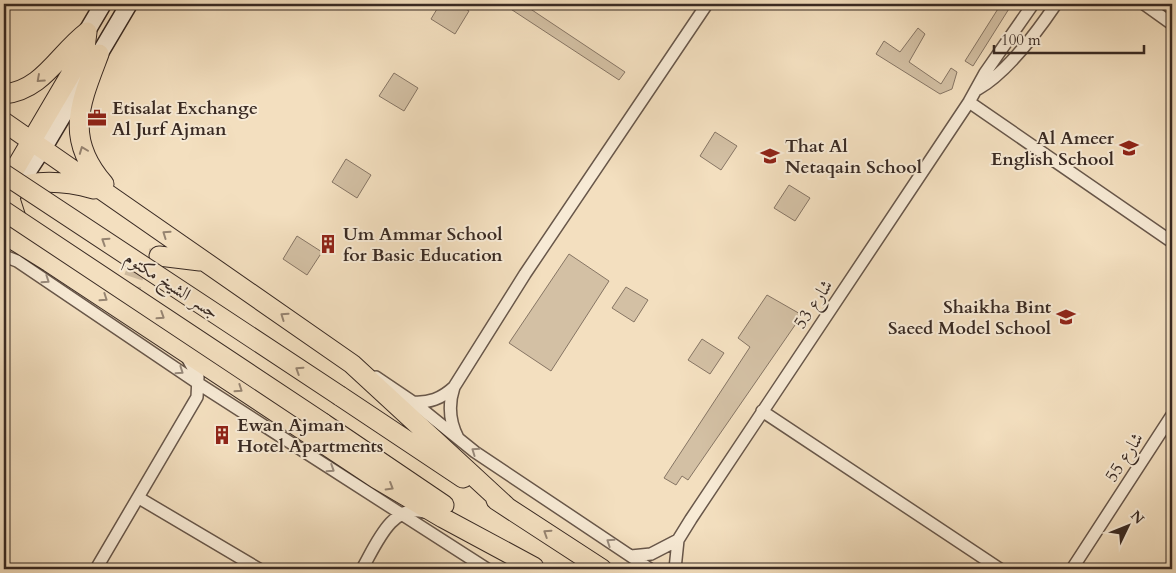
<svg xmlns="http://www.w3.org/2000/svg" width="1176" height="573" viewBox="0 0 1176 573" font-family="Cardo,Amiri,serif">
<rect width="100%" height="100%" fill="#f3dfbf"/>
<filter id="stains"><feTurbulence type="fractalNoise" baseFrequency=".004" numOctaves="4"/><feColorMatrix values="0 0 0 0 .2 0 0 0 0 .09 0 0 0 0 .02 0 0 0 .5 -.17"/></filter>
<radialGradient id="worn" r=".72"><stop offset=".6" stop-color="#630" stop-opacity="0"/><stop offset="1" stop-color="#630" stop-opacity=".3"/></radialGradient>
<path fill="#d3c0a4" stroke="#867564" d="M440 4H457L469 11 455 34 431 19Z
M503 4H523L625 72 619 80Z
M1001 4H1012L973 66 965 61Z
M918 28 925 34 909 62 941 84 951 68 957 72 952 89 940 94 876 54 884 41 900 52Z
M394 73 418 88 404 111 379 96Z
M715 132 737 146 721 170 700 156Z
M346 159 371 175 357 198 332 182Z
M789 185 810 198 795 221 774 208Z
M297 236 322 252 307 275 283 259Z
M569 254 609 281 551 371 509 343Z
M626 287 648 300 634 322 612 308Z
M767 295 802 315 688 480 682 476 676 485 664 478 750 347 738 338Z
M702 339 724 353 710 374 688 360Z"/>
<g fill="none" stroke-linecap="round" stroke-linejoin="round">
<path stroke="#cebba0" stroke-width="19" stroke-dasharray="19 9" stroke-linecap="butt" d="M134 305C127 285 134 263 155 257"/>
<g stroke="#68574a" stroke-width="14">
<path id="street" d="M1144 4 1172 24
M978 89C1008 72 1037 32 1056 4
M969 102 1172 242
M4 256 17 261 199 384 487 569
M376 377 413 402 475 452 650 569
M454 387C448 405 449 421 458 438
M413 402C429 403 441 399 454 387L525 274 707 4
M762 411 1000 569
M139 498 259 569
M631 556 651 554 678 540
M96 569 197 397 198 377 188 359
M362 569C375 547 392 502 424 512
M675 569 678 540 691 519 969 102 985 73 1033 4
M1072 569 1172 415"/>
</g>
<g stroke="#392a23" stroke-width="19">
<path id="secondary" d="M80 43 103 4
M13 194 49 139 129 4"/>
</g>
<g stroke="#392a23" stroke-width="21">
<path id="primary" d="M99 54C80 104 64 138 104 184
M4 94C43 90 58 54 87 32
M4 122 352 364 506 506
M11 190C37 178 68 182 94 189
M19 227 10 199 12 174 79 60 85 48 87 32
M4 234 49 262 377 479 443 518 534 567
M159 256 200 261
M340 396 463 478
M323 423 444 505
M496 500 602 569"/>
</g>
<use href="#street" stroke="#f7ead5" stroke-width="11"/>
<use href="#secondary" stroke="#f7ead5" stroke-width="16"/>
<use href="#primary" stroke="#f3dfbf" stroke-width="19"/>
<g stroke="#392a23" stroke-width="21" stroke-linecap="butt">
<path id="primary-bridge" d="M4 174 340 396
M4 211 323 423"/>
</g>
<use href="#primary-bridge" stroke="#f3dfbf" stroke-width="19"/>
</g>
<defs><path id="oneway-chevron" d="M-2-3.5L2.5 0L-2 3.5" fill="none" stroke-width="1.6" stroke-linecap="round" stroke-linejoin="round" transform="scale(1.25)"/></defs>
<g stroke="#968471">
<use href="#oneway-chevron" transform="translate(40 79) rotate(138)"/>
<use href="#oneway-chevron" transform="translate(83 150) rotate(-111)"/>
<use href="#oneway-chevron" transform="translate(166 234) rotate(-145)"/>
<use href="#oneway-chevron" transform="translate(105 241) rotate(-147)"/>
<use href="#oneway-chevron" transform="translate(104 298) rotate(34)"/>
<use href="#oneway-chevron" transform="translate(161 316) rotate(33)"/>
<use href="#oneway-chevron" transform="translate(284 316) rotate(-145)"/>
<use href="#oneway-chevron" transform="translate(299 370) rotate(-147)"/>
<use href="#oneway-chevron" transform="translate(239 389) rotate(34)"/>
<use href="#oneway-chevron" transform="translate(390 487) rotate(31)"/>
<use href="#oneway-chevron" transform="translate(547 533) rotate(-147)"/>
</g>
<g stroke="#988a7c">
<use href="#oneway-chevron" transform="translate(46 280) rotate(34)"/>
<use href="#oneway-chevron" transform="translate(180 371) rotate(34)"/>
<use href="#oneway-chevron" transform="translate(475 451) rotate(-145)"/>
<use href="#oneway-chevron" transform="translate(331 469) rotate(33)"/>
<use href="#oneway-chevron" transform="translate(610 542) rotate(-146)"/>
</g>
<defs>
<g id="office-bare" transform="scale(1.5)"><path d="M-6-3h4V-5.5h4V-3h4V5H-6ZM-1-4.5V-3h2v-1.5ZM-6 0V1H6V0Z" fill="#8f2418" stroke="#f7ead5" stroke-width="2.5" paint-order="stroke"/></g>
<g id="school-bare" transform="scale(1.5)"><path d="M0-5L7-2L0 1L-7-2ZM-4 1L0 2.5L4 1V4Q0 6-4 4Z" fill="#8f2418" stroke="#f7ead5" stroke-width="2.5" paint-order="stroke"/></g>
<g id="building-bare" transform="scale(1.5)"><path d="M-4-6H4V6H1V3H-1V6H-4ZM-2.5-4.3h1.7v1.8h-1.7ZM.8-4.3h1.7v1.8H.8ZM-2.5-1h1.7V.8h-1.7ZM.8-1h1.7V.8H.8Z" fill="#8f2418" stroke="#f7ead5" stroke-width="2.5" paint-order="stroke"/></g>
</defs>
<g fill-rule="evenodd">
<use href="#office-bare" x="97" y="118"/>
<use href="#school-bare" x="1129" y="148"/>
<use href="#school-bare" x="770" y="156"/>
<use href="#building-bare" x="328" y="244"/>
<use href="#school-bare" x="1066" y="317"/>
<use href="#building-bare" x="222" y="435"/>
</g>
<g text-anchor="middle" stroke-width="4" stroke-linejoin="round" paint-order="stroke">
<g font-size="18" font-weight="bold" fill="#392a23" stroke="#f7ead5" text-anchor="start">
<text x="112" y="114">Etisalat Exchange<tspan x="112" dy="21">Al Jurf Ajman</tspan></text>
<text x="1114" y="144" text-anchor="end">Al Ameer<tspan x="1114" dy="21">English School</tspan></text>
<text x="785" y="152">That Al<tspan x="785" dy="21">Netaqain School</tspan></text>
<text x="343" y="240">Um Ammar School<tspan x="343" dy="21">for Basic Education</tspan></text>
<text x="1051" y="313" text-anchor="end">Shaikha Bint<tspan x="1051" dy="21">Saeed Model School</tspan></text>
<text x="237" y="431">Ewan Ajman<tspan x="237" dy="21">Hotel Apartments</tspan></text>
</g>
<g font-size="18" fill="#392a23" stroke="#f7ead5">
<text transform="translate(172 285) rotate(33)" y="6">جسر الشيخ مكتوم</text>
<text transform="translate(813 304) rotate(-56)" y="6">شارع 53</text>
<text transform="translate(1124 457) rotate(-57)" y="6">شارع 55</text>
</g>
</g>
<rect width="1176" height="573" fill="none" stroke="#f3dfbf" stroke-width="20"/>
<rect x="5" y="5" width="1166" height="563" fill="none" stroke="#392a23" stroke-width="2.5"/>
<rect x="10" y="10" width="1156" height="553" fill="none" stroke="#392a23"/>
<g transform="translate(1128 526) rotate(47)" stroke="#f7ead5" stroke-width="4" paint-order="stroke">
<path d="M0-4L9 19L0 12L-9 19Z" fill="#392a23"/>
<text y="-8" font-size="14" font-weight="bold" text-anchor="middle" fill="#392a23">N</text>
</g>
<path d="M994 45v8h150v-8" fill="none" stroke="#392a23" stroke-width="2.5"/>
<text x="1001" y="45" font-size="15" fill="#392a23" stroke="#f7ead5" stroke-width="4" paint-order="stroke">100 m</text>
<rect width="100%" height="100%" filter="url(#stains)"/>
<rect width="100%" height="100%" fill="url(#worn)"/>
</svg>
